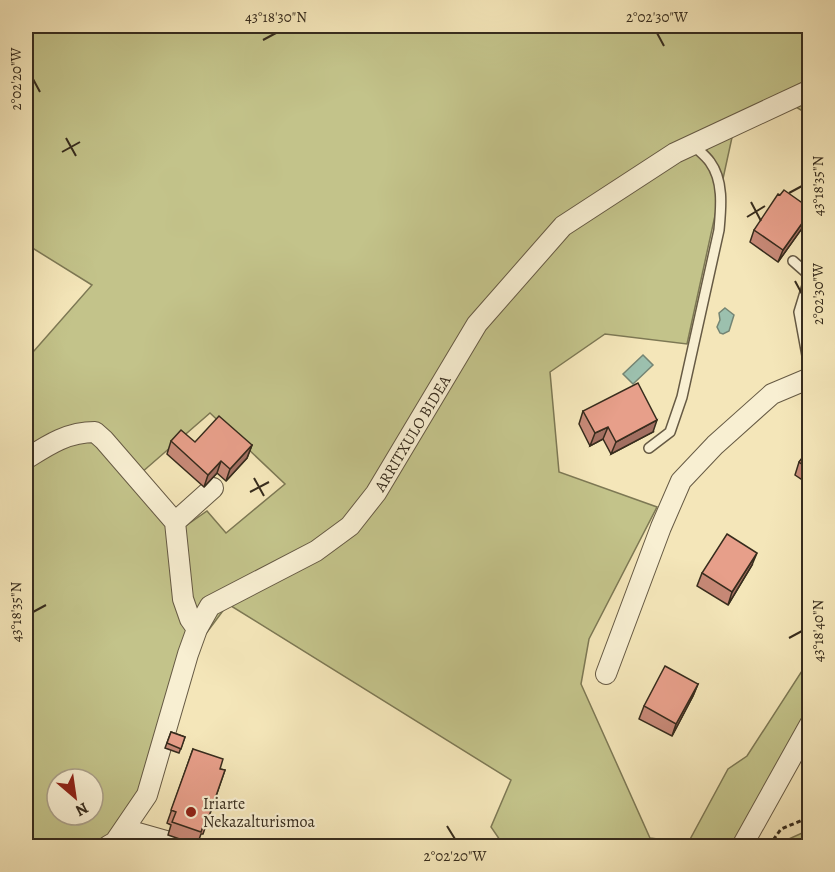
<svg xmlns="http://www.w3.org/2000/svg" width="835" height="872" viewBox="0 0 835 872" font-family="Alegreya,serif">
<rect width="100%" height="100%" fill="#f4e6b9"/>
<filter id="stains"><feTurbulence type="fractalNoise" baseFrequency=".00333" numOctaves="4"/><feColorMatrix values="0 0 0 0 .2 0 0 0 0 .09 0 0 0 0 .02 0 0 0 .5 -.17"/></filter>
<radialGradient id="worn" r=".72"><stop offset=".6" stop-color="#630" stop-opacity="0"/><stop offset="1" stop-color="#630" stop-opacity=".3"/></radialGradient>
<path fill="#c3c38a" stroke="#7d7854" stroke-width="1.5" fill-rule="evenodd" d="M26 26H809V115L778 96 736 119 687 344 605 334 550 372 559 472 657 507 589 639 581 684 650 838 688 843 728 769 747 756 809 660V708L734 846H504L491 827 511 780 228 604 172 679 141 793 110 834 92 846H26V360L92 285 26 244ZM210 413 285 484 226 533 207 511 184 527 141 473ZM57 779H93V815H57Z
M809 830V846H780L784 841Z"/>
<path fill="#9cc0ae" stroke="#748574" stroke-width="1.5" d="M725 308 734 315 729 331 723 334 720 333 717 327 720 320 719 313Z
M643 355 653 365 633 384 623 374Z"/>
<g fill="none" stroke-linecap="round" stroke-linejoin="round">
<g stroke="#665a44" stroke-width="12">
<path id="lane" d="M808 242 810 243
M793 261 810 276
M810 276 799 312 808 361 806 389 810 408
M649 448 670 432 682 397 719 230C721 208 724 181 710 162 706 156 698 150 693 145"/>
</g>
<g stroke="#665a44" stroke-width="22">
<path id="street" d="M26 459C48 445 67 432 95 432L104 440 175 522 183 599 190 619 197 629
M175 522 213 488
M606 674 661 527 681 481 715 445 772 394 810 378
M124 829 184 846
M108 846 115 842 147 795 188 654 197 629 210 606 316 551 350 526 376 493 477 324 563 226 675 153 810 90
M742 846 810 724"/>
</g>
<path stroke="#372c1d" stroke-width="3" stroke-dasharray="4.5 3" stroke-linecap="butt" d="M769 846 781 829 810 817"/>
<use href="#lane" stroke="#f8efd2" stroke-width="9"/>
<use href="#street" stroke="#f8efd2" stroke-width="20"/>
</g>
<path fill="#c78977" stroke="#372c1d" stroke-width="1.5" d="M808 207 803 227 778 262 750 242 754 230Z
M583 411 653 432 611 454 603 439 590 446 579 424Z
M171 441 195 442 252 445 247 458 226 481 217 473 204 487 167 454Z
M810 448V485L795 475 799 462Z
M752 565 728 605 697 586 702 573Z
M698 684 693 696 672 736 639 719 644 706Z
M171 732 185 737 179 753 165 748Z
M193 749 220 769 225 770 203 834H201L197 845 168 835 171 825 167 823Z"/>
<path fill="#a26f61" stroke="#372c1d" stroke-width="1.5" d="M808 215 803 227 778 262 783 250Z
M657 420 653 432 611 454 616 442Z
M608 427 603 439 590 446 595 433Z
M252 445 247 458 226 481 230 469Z
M221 461 217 473 204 487 208 475Z
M757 553 752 565 728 605 732 592Z
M698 684 693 696 672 736 676 724Z"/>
<path fill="#e79f8a" stroke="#372c1d" stroke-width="1.5" d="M784 190 808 207 805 212 808 215 783 250 754 230 778 194 780 195Z
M638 383 657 420 616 442 608 427 595 433 583 411Z
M219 416 252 445 230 469 221 461 208 475 171 441 181 430 195 442Z
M810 448V470L799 462Z
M727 534 757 553 732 592 702 573Z
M665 666 698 684 676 724 644 706Z
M171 732 185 737 181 749 167 743Z
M193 749 223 759 220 769 225 770 207 822 205 821 201 832 172 822 176 812 171 810Z
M480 840 490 846H475Z
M187 842 194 846H184Z"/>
<path fill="none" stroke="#372c1d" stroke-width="2" d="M657 33 664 46M263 40 276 33M33 79 40 92M66 138 76 156M62 152 80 142M789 193 802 186M751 202 761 221M747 217 765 206M795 281 802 294M254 478 264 496M250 492 269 482M33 612 46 605M789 638 802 631M447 826 455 839"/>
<circle fill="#8f2418" stroke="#f8efd2" stroke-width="2" cx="191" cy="812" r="6"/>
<g text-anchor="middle" stroke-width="4.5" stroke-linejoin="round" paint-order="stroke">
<g font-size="16" fill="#372c1d" stroke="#f8efd2">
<text transform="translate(412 433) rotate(-59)" y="6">ARRITXULO BIDEA</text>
</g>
<g font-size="16" fill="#372c1d" stroke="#f8efd2" text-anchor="start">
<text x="203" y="809">Iriarte<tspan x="203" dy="18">Nekazalturismoa</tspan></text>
</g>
</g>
<rect width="835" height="872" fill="none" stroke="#f4e6b9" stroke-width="66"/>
<g transform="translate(75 797) rotate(151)"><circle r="28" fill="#f8efd2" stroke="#aba18a" stroke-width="1.5"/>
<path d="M0-4.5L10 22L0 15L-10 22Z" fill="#8f2418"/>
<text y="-9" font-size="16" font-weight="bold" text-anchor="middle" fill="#372c1d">N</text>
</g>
<rect x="33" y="33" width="769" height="806" fill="none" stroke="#372c1d" stroke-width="2"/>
<g font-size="15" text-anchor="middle" fill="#372c1d">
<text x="276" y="22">43°18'30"N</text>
<text x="657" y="22">2°02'30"W</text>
<text transform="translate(16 79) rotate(-90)" y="5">2°02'20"W</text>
<text transform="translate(818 186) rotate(-90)" y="5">43°18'35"N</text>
<text transform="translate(818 294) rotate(-90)" y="5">2°02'30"W</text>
<text transform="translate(16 612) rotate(-90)" y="5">43°18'35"N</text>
<text transform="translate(818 631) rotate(-90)" y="5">43°18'40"N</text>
<text x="455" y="861">2°02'20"W</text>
</g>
<rect width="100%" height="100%" filter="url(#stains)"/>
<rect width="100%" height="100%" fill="url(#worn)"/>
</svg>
